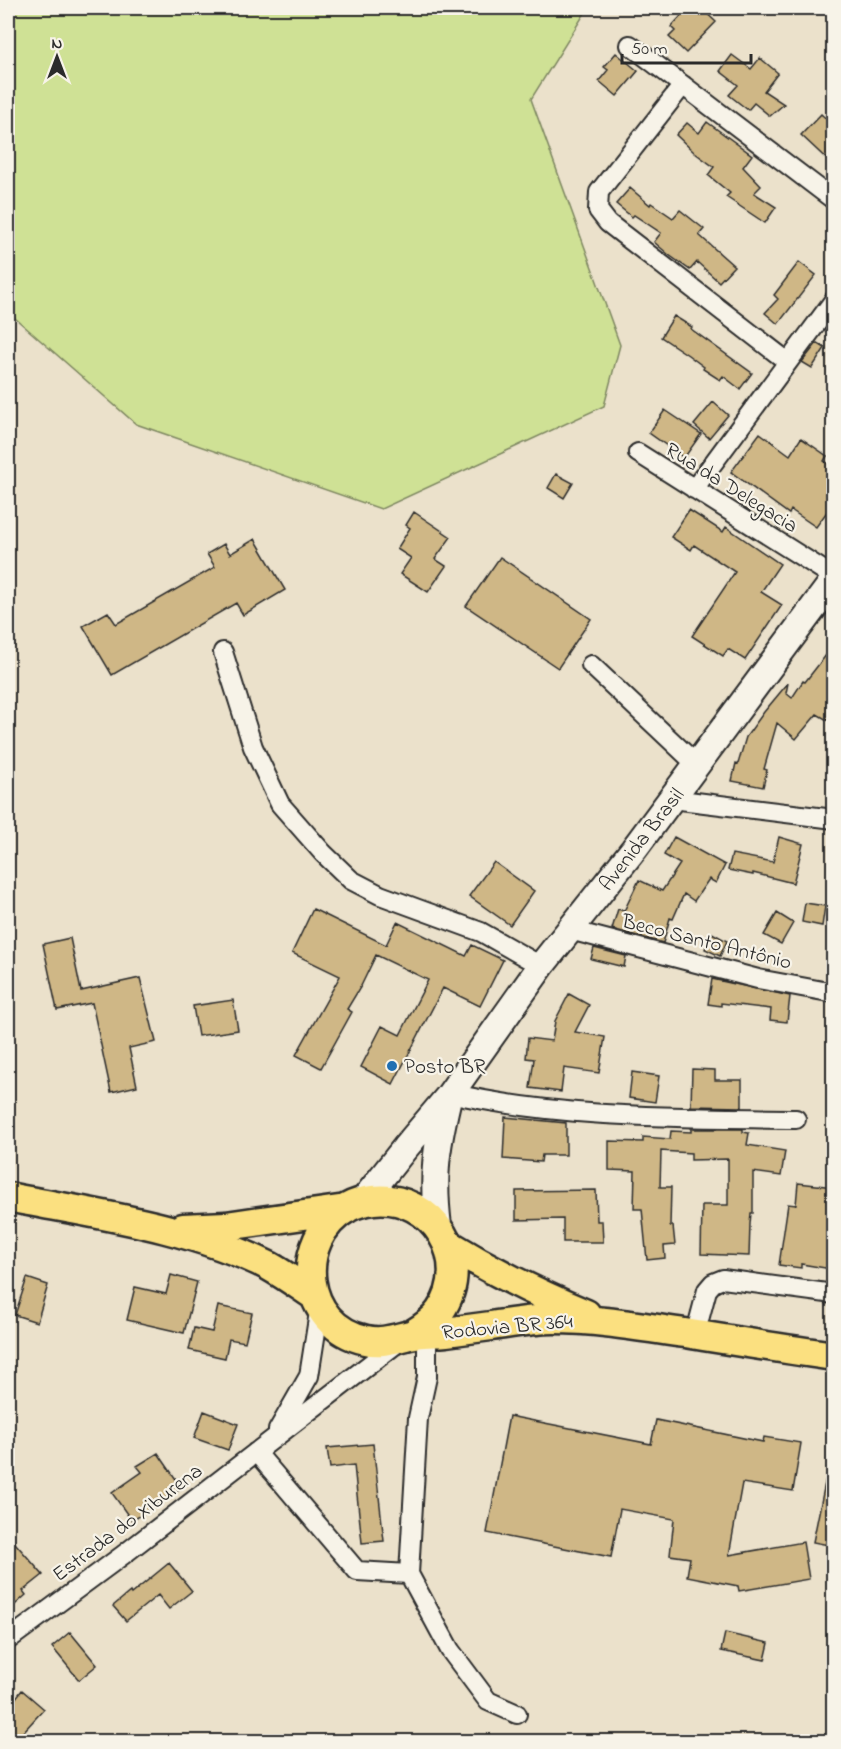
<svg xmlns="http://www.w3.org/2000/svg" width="841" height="1749" viewBox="0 0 841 1749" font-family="'Indie Flower',sans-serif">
<rect width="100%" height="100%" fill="#ebe1cb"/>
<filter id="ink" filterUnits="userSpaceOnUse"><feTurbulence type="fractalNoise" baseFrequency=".0167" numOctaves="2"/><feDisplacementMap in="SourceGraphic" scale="12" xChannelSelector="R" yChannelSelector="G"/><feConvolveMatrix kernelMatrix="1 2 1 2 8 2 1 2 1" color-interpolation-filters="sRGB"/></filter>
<g filter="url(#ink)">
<path fill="#cfe195" stroke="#7d8660" stroke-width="1.5" d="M8 8H588L531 99 620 345 604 406 381 509 136 424 8 312Z"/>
<path fill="#cfb786" stroke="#2b2b2b" stroke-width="1.5" d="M672 8H701L716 22 686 53 669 37 675 31 671 27 681 16Z
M616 53 638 71 617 96 599 81 608 70 604 67Z
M732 55 751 69 760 58 778 73 764 91 784 104 770 116 754 103 748 110 729 95 738 85 720 71Z
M821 114 834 126V166L801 135Z
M707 122 752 155 743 167 761 186 754 193 776 207 765 223 726 197 730 193 708 175 714 167 695 153 676 135 687 123 699 133Z
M630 188 650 205 651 203 673 218 680 210 704 229 699 235 734 266 719 282 697 262 690 270 669 255 654 242 661 233 634 215 632 217 616 204Z
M799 262 816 275 778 324 765 313 778 299 774 295Z
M674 316 692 327 691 329 752 373 740 389 723 376 720 380 703 369 704 367 688 355 661 337Z
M817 343 825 348 812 368 802 362Z
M713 402 728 415 709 438 694 425Z
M665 410 701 434 684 458 649 433Z
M760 433 790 455 801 438 827 456 824 461 834 467V502L816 527 791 510 789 514 731 472Z
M556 474 573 483 564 498 548 488Z
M689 510 723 532 726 527 780 564 761 592 782 605 745 660 728 649 723 656 692 636 735 572 694 545 691 550 671 537Z
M414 512 451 537 435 559 446 566 428 592 400 574 411 558 397 549 410 528 406 525Z
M255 539 285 590 243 615 236 603 112 675 83 626 108 612 116 624 215 567 207 554 224 544 230 554Z
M500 557 591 619 558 668 466 606Z
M834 645V724L817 714 796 739 777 723 764 769 767 770 763 787 732 781 736 763 738 764 746 737 764 712 788 683 786 693 792 698 803 681 805 682Z
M674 837 725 865 716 883 709 879 694 901 684 894 673 919 670 918 663 943 612 929 618 909 624 911 639 880 662 891 680 864 664 855Z
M779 837 803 844 793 883 753 873V875L728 870 732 854 773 862Z
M494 862 534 891 510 925 469 896Z
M805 903 825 906 822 926 802 922Z
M313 909 386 945 397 922 466 956 472 945 503 960 480 1006 443 988 393 1084 361 1067 382 1026 400 1035 428 980 376 955 361 986 347 1009 352 1012 321 1068 296 1055 340 976 292 953Z
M777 913 793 923 781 944 764 935Z
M712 933 727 941 720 956 705 949Z
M70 938 81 991 140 978 156 1042 129 1048 137 1086 111 1092 92 1003 57 1010 43 944Z
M594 948 626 956 624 967 591 959Z
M712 979 790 996 787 1022 770 1020 771 1009 721 1003V1006L708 1004Z
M569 994 589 1005 575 1032 605 1037 599 1073 564 1068 561 1092 530 1088 534 1059 526 1058 528 1038 552 1041 555 1021Z
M233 1000 238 1030 198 1036 193 1006Z
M692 1069 715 1070V1080H742V1107L691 1106Z
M632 1072 659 1076 655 1102 629 1098Z
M505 1117 566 1123V1155H542L541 1162 503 1159Z
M691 1129H743V1132L749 1133 747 1145 785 1151 781 1176 753 1172V1213H751L750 1224 749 1256 701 1254 702 1205H728V1159L691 1160V1153L661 1151 660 1187H671L670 1226H673L675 1245 664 1246 665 1258 647 1260 642 1209H634L635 1171 609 1170V1141L643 1142V1137L670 1139 671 1131 691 1132Z
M798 1183 834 1187V1253L831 1269 801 1264V1268L779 1265 788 1204 796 1205Z
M596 1190 597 1221H602L603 1242H563V1219L516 1220V1191Z
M171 1275 197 1282 184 1333 127 1320 135 1287 166 1294Z
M27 1278 48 1285 37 1322 15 1315Z
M218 1306 252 1313 245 1342 229 1339 225 1358 189 1350 194 1328 212 1332Z
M204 1411 238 1424 228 1450 194 1438Z
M509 1416 651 1444 656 1420 763 1442 764 1437 801 1443 793 1491 742 1483 729 1555 803 1542 809 1579 739 1591 738 1586 687 1576 690 1558 670 1555 674 1519 620 1509 611 1557 487 1533Z
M373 1444 384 1541 362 1543 354 1465 330 1468 327 1448Z
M158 1453 182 1488 132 1521 112 1493 142 1472 137 1466Z
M827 1473H834V1546L813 1542Z
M8 1535 43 1575 23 1591 26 1595 8 1611Z
M169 1563 192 1591 169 1609 158 1595 126 1621 113 1606 130 1592 131 1594Z
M70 1632 97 1665 79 1680 52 1647Z
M725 1633 769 1643 765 1660 721 1651Z
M22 1690 44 1709 14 1742H8V1708Z"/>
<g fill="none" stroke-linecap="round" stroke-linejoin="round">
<g stroke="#2b2b2b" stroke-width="22">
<path id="street" d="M630 45 834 200
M683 85 599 192 598 210 608 223 788 362
M638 453 834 577
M694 489 834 300
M223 652 253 747 280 804 323 853 351 880 380 895 481 932 541 966
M591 665 697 765
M672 799 834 819
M570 930 758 979 834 993
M450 1093C563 1119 681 1117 796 1119
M695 1335 707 1290 713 1283 723 1279 834 1294
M278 1430 309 1376 320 1306
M256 1452 357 1571 409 1574 450 1650 488 1701 517 1714
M409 1574 418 1418 427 1377V1333
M8 1640 123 1555 400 1341"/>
</g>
<g stroke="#2b2b2b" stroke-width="30">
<path id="secondary" d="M363 1201 405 1148 448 1097 541 966 634 849 834 580
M438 1226C432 1177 436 1149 447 1102"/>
</g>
<g stroke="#2b2b2b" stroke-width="33">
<path id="primary" d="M8 1197C94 1214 189 1226 269 1266 285 1275 300 1286 315 1296
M183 1228 226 1226 346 1209
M448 1244C492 1271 538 1294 586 1314
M413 1334C423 1328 433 1321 440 1311 475 1261 433 1193 373 1200 364 1201 356 1203 347 1208 292 1240 301 1326 366 1340 384 1344 398 1337 415 1334 425 1332 436 1333 446 1332 461 1330 476 1328 491 1326 512 1323 533 1319 554 1319 599 1319 642 1327 685 1333 735 1341 784 1349 834 1356"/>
</g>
<use href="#street" stroke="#f7f3e8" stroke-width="18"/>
<use href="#secondary" stroke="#f7f3e8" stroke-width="26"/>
<use href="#primary" stroke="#fbe080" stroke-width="28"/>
</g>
</g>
<circle fill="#1f6fb2" stroke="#f7f3e8" stroke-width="2" cx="392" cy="1066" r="6"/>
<g text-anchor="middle" stroke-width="4.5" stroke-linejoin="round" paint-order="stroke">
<g font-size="21" fill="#2b2b2b" stroke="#f7f3e8">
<text transform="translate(732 487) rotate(32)" y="7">Rua da Delegacia</text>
<text transform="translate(641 839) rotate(-52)" y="7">Avenida Brasil</text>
<text transform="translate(707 941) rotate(14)" y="7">Beco Santo Antônio</text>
<text transform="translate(507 1326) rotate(-5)" y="7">Rodovia BR 364</text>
<text transform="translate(127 1522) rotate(-37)" y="7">Estrada do Xiburena</text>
</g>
<g font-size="21" fill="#2b2b2b" stroke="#f7f3e8" text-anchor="start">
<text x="404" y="1073">Posto BR</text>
</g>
</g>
<rect width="841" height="1749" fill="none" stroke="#f7f3e8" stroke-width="30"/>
<rect x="15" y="15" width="811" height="1719" fill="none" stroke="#2b2b2b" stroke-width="2" filter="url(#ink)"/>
<g transform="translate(57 57)" stroke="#f7f3e8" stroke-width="4.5" paint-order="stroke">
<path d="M0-4.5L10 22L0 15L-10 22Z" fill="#2b2b2b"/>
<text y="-9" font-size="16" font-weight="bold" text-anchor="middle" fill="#2b2b2b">N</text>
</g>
<path d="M622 54v9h129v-9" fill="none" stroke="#2b2b2b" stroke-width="3"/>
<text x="631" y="54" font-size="18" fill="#2b2b2b" stroke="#f7f3e8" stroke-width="4.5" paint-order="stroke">50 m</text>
</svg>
